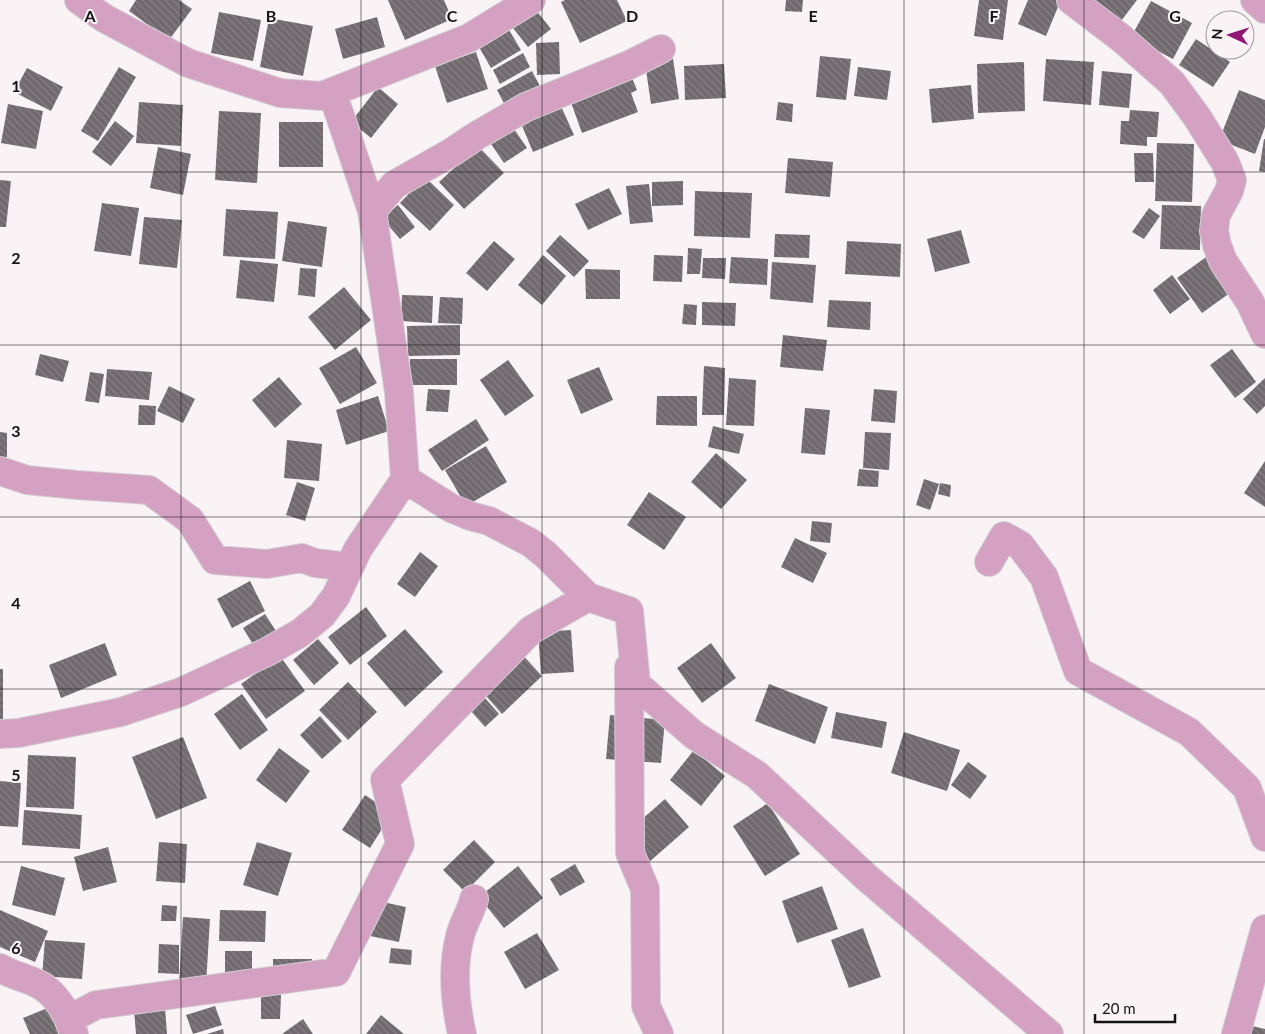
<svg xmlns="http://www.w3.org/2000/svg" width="1265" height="1034" viewBox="0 0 1265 1034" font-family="Lato,sans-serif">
<defs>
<pattern id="building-back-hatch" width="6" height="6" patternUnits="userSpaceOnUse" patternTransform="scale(1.25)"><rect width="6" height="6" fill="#706a6e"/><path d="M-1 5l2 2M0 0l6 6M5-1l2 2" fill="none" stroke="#868184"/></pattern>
</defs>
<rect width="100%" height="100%" fill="#f9f3f6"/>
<path fill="url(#building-back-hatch)" d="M136 0H179L192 9 169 40 129 11Z
M388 0H444L452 19 405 40Z
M565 0H617L627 21 580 43 561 2Z
M786 0H803L802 12 785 11Z
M979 0H1008L1003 40 974 36Z
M1028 0H1056L1060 2 1046 36 1018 24Z
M1084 0H1137L1118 25Z
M1151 1 1192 23 1173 59 1131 37Z
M536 10 551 29 528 47 513 28Z
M219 12 261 20 253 61 211 53Z
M377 17 385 47 343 59 335 29Z
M269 18 313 26 303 76 260 67Z
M509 30 521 50 491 68 479 47Z
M1196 39 1230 62 1213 87 1179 65Z
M559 42 560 74 537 75 536 43Z
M476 52 488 89 447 103 435 66Z
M523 53 530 67 500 84 493 70Z
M820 56 851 59 846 100 816 97Z
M673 59 679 99 651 104 645 63Z
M1046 59 1094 62 1091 105 1043 101Z
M1024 62 1025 111 978 113 977 64Z
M724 64 726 98 685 100 684 66Z
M119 67 136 77 98 141 81 131Z
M858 67 891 71 887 100 854 96Z
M27 68 63 87 51 111 14 92Z
M532 71 542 90 507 109 497 90Z
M1102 71 1132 74 1129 108 1099 105Z
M630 73 637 90 631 93 638 112 582 133 569 97Z
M971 85 974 119 932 123 929 89Z
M378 87 398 104 371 138 351 122Z
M1239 90 1265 100V127L1255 154 1219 140Z
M139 102 183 105 181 146 136 143Z
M778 102 793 104 792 122 776 120Z
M8 104 43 111 36 149 1 143Z
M560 104 574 135 533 152 520 121Z
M1130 110 1159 112 1157 137H1147V146L1120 144 1121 121H1129Z
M219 111 261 113 257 183 215 180Z
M115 121 134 136 111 166 92 152Z
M279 122H323V167H279Z
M512 126 527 148 504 163 489 141Z
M1264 139H1265V172L1259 171Z
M1157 143 1194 144 1192 202 1155 201Z
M478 146 504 173 464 209 439 182Z
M158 147 191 154 183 195 150 188Z
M1134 153H1153L1154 182H1135Z
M788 158 833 162 830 197 785 193Z
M425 177 454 205 430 231 400 203Z
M0 180 11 181 6 227H0Z
M683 181V205L652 206V182Z
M649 184 653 222 630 224 626 186Z
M609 188 622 214 588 230 575 204Z
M695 191 752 193 750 238 694 236Z
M102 203 139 208 131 256 94 251Z
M398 205 415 227 400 239 382 218Z
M1162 205 1201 206 1200 250 1160 249Z
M1149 208 1160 216 1144 239 1132 232Z
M226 209 278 212 275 259 223 256Z
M144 217 182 220 177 268 139 264Z
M288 221 327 227 322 267 282 261Z
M961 230 970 263 935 272 927 239Z
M775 234 810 235 809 258 774 257Z
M560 235 589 261 574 277 546 251Z
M494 241 515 259 487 291 466 273Z
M847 241 901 244 900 277 845 274Z
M688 248 702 249 700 274H687Z
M543 255 566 276 542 305 518 285Z
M654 255 683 256 682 282 653 281Z
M1209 255 1234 290 1202 313 1177 278Z
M731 257 768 259 767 285 729 283Z
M703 258H726L725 279 702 278Z
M240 260 278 264 274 302 236 298Z
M772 262 816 265 813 303 770 299Z
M300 268 317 269 315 297 298 295Z
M585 269 620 270V299H586Z
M1172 275 1190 299 1170 314 1153 290Z
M344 287 371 320 335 350 308 317Z
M402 295 433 296 432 323 401 321Z
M440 297 463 298 462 324 438 323Z
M829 300 871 302 870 330 827 327Z
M702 302 736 303 735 326 702 325Z
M684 304 697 305 696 325 682 324Z
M460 325V355L408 356 407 326Z
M783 335 827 340 823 371 780 367Z
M356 347 377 383 340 404 319 368Z
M1232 349 1256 382 1235 398 1210 365Z
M40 354 69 361 63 382 35 375Z
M410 359H457V385H410Z
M508 360 534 396 505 416 480 380Z
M704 366 725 368 724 415H702Z
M599 367 613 400 581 414 567 380Z
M107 369 152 372 149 400 105 396Z
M90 372 104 374 99 403 85 401Z
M279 377 302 404 275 428 252 400Z
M729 378 756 380 754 426 726 425Z
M1265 378V406L1257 414 1243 399Z
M169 386 195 399 183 423 157 411Z
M428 389 450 390 448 412 426 411Z
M874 389 897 391 895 423 871 421Z
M378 396 389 431 346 445 336 410Z
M657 396H697V426L656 425Z
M139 405 156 406 155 425H138Z
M805 408 830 410 825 455 801 453Z
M476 419 489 440 442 471 428 450Z
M713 426 744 434 739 454 708 447Z
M0 432 7 433V457H0Z
M865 432 891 433 889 470 863 468Z
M287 440 322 444 319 481 284 478Z
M486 446 507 482 466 506 445 470Z
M716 453 747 480 721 509 691 482Z
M1265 461V507L1244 493Z
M859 469 879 471 878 487 857 486Z
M924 479 939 484 930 510 916 505Z
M297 482 315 488 305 521 286 515Z
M940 483 951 485 950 497 938 494Z
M649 492 686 517 664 550 627 525Z
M812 521 832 523 830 543 810 541Z
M795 538 827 553 813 583 781 567Z
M420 552 438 566 415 597 397 584Z
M250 581 265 611 232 628 217 599Z
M366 607 387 636 350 665 328 637Z
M265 614 276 631 254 646 243 628Z
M405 629 443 672 405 707 367 663Z
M571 630 574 672 541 674 538 632Z
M318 639 339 663 314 685 293 660Z
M105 643 117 675 61 698 49 665Z
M711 643 736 678 702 703 677 668Z
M518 650 542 676 502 714 479 688Z
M280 656 305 691 266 719 241 684Z
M0 669H3V721H0Z
M348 682 377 712 348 740 319 710Z
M769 684 828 707 815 744 755 721Z
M477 689 499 714 485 727 463 702Z
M242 694 268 730 240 750 214 714Z
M836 712 887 722 882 748 831 738Z
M610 715 665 720 661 763 606 759Z
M320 716 342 741 322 759 300 735Z
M904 732 960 750 947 791 891 773Z
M183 737 207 798 156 819 132 757Z
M279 748 310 771 286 803 256 780Z
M694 750 725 776 701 806 670 780Z
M28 755 76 757 74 809 26 807Z
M968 762 987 776 970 799 951 785Z
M0 781 21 783 18 827 0 826Z
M365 795 392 813 370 848 342 830Z
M665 799 689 827 648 863 624 835Z
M768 803 800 854 765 876 733 826Z
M24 810 82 815 80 849 22 845Z
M474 840 495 862 465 892 443 870Z
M159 842 187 844 185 883 156 881Z
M257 842 292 853 278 896 243 885Z
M108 847 117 882 83 891 74 857Z
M575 864 585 882 560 896 550 879Z
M21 866 65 878 55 916 12 905Z
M518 866 543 898 504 928 479 897Z
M822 886 838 929 797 943 782 901Z
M378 901 406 907 399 942 370 936Z
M162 905 177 906 176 921H161Z
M0 910 48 931 35 962 0 947Z
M220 910 266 911 265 942 219 941Z
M183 917 210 919 206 985 179 984Z
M863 928 881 977 849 988 831 940Z
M537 933 559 970 525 989 504 952Z
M45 940 85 943 82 979 42 976Z
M159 944 179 945V974L158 973Z
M391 948 412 950 411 965 389 963Z
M225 951H252V978L225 977Z
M273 959H312V977H273Z
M261 995H281L280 1019H261Z
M215 1006 222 1025 193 1034 186 1015Z
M50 1007 61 1034H30L23 1018Z
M165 1007 167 1034H136L134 1010Z
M381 1015 404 1034H366Z
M303 1019 313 1034H282Z
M1248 1025 1265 1029V1034H1246Z
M223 1029 224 1034H207Z"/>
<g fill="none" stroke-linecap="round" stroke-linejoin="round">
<g stroke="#d4cfd2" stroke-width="30">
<path id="minor" d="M79 0 104 18 188 63 280 93 322 96 469 38 531 0
M1071 0 1121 38 1172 83 1197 117 1225 162 1232 180 1229 191 1216 215 1214 231 1217 245 1223 261 1250 302 1265 334
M1255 0 1265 9
M372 211 394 185 452 152 476 136 526 107 629 65 661 49
M0 471 27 480 77 485 149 490 190 520 215 560 267 564 302 558 315 563 349 567
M405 479 451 508 470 516 489 521 531 543 546 555 588 597 629 611
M989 562 1004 536 1020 545 1044 577 1078 671 1189 732 1247 788 1265 837
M629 611 636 684 694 735 757 775 865 876 1049 1034
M629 667 630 853 645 889 646 1006 659 1034
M0 734 19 733 121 712 181 692 267 652 300 633 322 615 336 596 358 549 405 479 399 392 372 211 332 92
M0 968C11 975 24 977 36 983 56 992 68 1014 74 1034
M70 1019 96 1005 336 972 400 844 385 780 531 630 588 597
M462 1034C455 1003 452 967 460 936 463 923 471 912 474 899
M1236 1034 1265 929"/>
</g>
<use href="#minor" stroke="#d4a1c2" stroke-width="28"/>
</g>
<path fill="none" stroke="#141213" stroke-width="1" stroke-opacity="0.55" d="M181 0V1034M361 0V1034M542 0V1034M723 0V1034M904 0V1034M1084 0V1034M0 172H1265M0 345H1265M0 517H1265M0 689H1265M0 862H1265"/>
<g font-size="16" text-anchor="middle" font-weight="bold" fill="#141213" stroke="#f9f3f6" stroke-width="4" stroke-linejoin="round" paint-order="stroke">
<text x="90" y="22">A</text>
<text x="271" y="22">B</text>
<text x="452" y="22">C</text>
<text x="632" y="22">D</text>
<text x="813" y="22">E</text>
<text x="994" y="22">F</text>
<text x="1175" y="22">G</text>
<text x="16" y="92">1</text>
<text x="16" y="264">2</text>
<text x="16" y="437">3</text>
<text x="16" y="609">4</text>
<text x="16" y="781">5</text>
<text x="16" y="954">6</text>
</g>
<g transform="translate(1230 35) rotate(274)"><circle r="24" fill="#f9f3f6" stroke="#9d999b"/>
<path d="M0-4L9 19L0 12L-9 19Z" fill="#911774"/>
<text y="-8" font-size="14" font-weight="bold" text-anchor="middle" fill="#141213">N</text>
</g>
<path d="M1095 1014v8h80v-8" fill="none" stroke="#141213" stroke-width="2.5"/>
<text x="1102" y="1014" font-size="15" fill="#141213" stroke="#f9f3f6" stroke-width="4" paint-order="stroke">20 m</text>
</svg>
